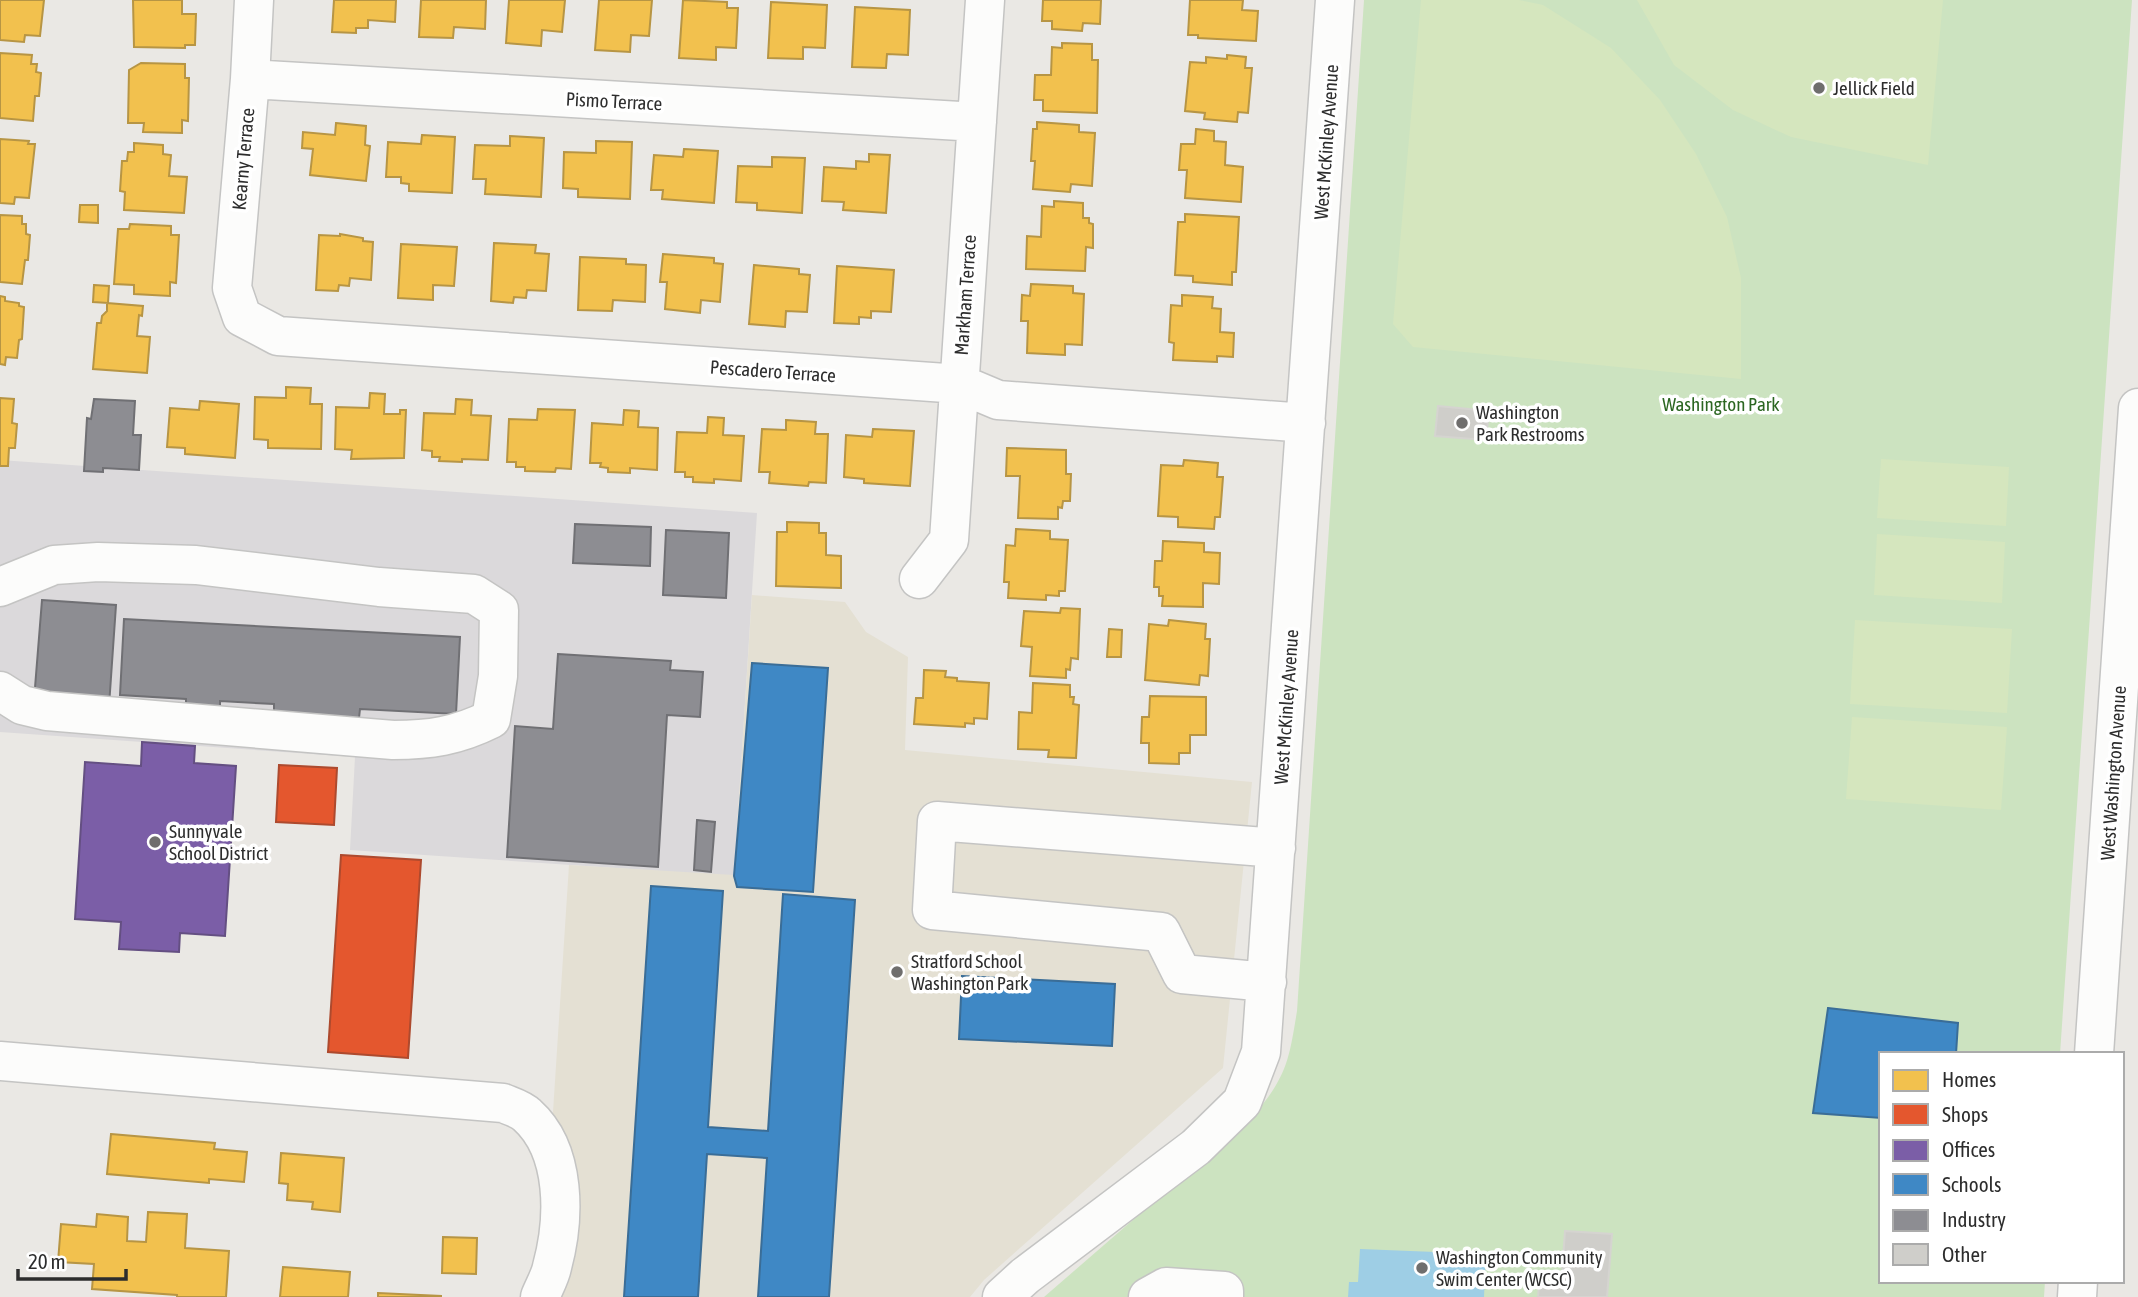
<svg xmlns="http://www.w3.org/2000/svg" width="2138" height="1297" viewBox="0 0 2138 1297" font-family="'Asap Condensed',sans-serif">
<rect width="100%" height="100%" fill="#eae8e4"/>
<path fill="#dbd9db" d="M0 460 757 513 734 876 350 850 355 757 0 732Z"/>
<path fill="#e4e0d3" d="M752 595 845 602 866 632 908 657 905 750 1252 782 1223 1068 984 1280 970 1297H541L569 865 734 875Z"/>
<path fill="#cce3c0" d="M1364 0H2132L2060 1054H1881V1281H2045L2044 1297H1044L1254 1115C1287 1076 1289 1060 1297 1011Z"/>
<path fill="#d5e6be" d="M1421 0H1519L1543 5 1611 48 1660 100 1696 154 1727 217 1741 278V379L1413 347 1393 324Z
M1637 0H1943L1928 165 1791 137 1733 110 1674 65Z
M1881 459 2009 467 2006 526 1877 518Z
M1877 534 2005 542 2002 603 1874 595Z
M1855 620 2012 629 2007 713 1850 704Z
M1852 717 2007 727 2001 810 1846 799Z"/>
<path fill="#9ecee5" d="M1360 1249 1486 1254 1484 1297H1348L1349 1282H1358Z"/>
<path fill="#f2c14e" stroke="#b79544" stroke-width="2" d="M0 0H44L40 36 25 35 24 42 0 40Z
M133 0H182V14H196L195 45H185V48L134 47Z
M334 0H396L395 22 368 20V28H356V33L332 32Z
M421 0H486L485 29 454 27 453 38 419 37Z
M509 0H565L562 32 542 30 541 46 506 43Z
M599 0H652L649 36 631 35 630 52 595 50Z
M683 0 727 2V8H738L736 48 716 47V60L679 58Z
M1043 0H1101L1100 24 1083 23 1082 31 1052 29V21H1042Z
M1190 0H1243L1242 10 1258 11 1256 41 1198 38V35H1188Z
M771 2 827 5 825 48 803 47V59L768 58Z
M855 7 910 10 908 55 887 54 886 68 852 67Z
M1062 43 1092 44V60H1098L1097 113 1043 111V100H1034L1035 75H1051L1052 47 1062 48Z
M0 53 32 55 31 64H37L36 72 41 73 39 96H35L33 121 0 118Z
M1227 55 1246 57 1245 68H1252L1248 113 1238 112 1237 122 1204 119 1205 113 1185 111 1190 62 1206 63V57L1227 59Z
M141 63 185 64V78H189L188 121 182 120V133L143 132 144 123H128L129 70Z
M1037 122 1079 125V132L1095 133 1092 186 1071 184 1070 192 1033 189 1035 161H1031L1033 129H1037Z
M336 123 366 126 365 145 370 146 366 181 310 175 313 149 302 148 303 132 335 135Z
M1196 129 1214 131V141L1226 142 1225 165 1243 167 1241 202 1185 198 1187 170H1179L1181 144H1195Z
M422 135 455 137 452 193 409 191V184L401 183V177H386L388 142 421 144Z
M510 136 544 138 541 197 485 194 486 179H473L475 145 510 146Z
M0 139 29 141 28 144H35L29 198 15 197 14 204 0 203Z
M596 141 632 142 630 199 578 197V189L563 188 564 152 596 153Z
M134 143 163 145V154L171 155 169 176 187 177 184 213 124 210 125 192 120 191 122 161H127L128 152H134Z
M684 149 718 151 714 203 662 199 663 190H651L654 155 683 157Z
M869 154 890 155 886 213 843 210 844 202 822 201 824 167 856 169V161L869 162Z
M772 157 805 158 802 213 757 210V203L736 202 738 166 772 167Z
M1054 201 1083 203V218H1089V223L1093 224V248L1086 247 1085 271 1026 269 1027 236 1041 237 1042 206 1054 207Z
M80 205H98V223L79 222Z
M1185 214 1239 217 1236 272H1232V285L1193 282V276L1175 275 1178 222H1185Z
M0 215 22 216V224H26V234L30 235 28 260H25L22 284 0 282Z
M130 224 171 226V235H179L176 283 170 282V296L134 294V285L114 284 118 229H129Z
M340 234 363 238V241L373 242 371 280 350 278 349 286 339 285 338 291 316 290 319 235 340 236Z
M494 243 536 245 535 253 549 254 546 291 527 290 526 298 514 297 513 303 491 301Z
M401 244 457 247 454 286 433 285V300L398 298Z
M663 254 714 258V263L723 264 720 302 701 300 700 313 665 309 667 282H660Z
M580 257 626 259V264L646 265 645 302 613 300 612 311 578 310Z
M754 265 799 269V274L810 275 807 312 786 311 785 327 749 324Z
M837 266 894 270 891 312 871 311V318L859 317V324L834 323Z
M1031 284 1073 286V293L1084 294 1082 345 1065 344V355L1027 353 1028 321H1021L1022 295 1030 296Z
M94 285 109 286 108 303 93 302Z
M1182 295 1213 297 1212 308 1221 309 1220 332 1234 333 1233 357 1217 356V362L1173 360 1174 343 1169 342 1171 305 1182 306Z
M0 296 5 297V301L19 303V306L24 307 22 339 19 340 17 358 6 357 5 365 0 364Z
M107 303 143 306 142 316 139 315 137 336 150 337 147 373 93 369 97 323H101L102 316 107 311Z
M286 387 311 388 310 404H322L321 449 268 448V440L254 439 255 397 286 398Z
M370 393 385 394 384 414H400V410H406L404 458 351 459 352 450 335 449 336 407 369 408Z
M0 398 14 399 12 423 17 424 15 448H9L8 466H0Z
M456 399 472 400 471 415 491 416 488 460 462 459V462L439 461 440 457H432V451L422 450 424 413 455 414Z
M200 401 239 404 235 458 185 454V448L167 447 170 408 199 410Z
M538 409 575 410 571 469 556 468 555 472 525 471V467H516V462H507L509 419 537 420Z
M624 410 639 411 638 427 658 428 657 470 630 468V473L608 472V468L600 467 601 463H590L592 423 623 425Z
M708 417 724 418 723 435 744 436 741 481 714 479V483L693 482V477H685V472H675L677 432 707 433Z
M786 420 816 422 815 434H828L826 483 809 482 808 486 769 483 770 472H759L762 429 786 430Z
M873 429 914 431 910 486 864 483V479L844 477 846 435 872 437Z
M1007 448 1066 450V474H1071L1070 501H1063L1062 508 1058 507V519L1018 518 1020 476H1006Z
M1184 460 1218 463 1217 477H1223L1220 517H1215L1214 529 1178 527V517L1158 516 1161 465 1183 466Z
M787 522 819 523V533H826V555L841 556V588L776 586 777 532H787Z
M1016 529 1050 531V539L1068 540 1065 591H1059V596L1046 595V600L1008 598 1009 582H1004L1006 545 1015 546Z
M1163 541 1204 543V552L1220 553 1219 584 1203 583V607L1162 606 1163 596H1159V587H1154L1155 561H1162Z
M1061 608 1080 609 1078 659 1071 658 1070 670 1066 669V678L1030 676 1032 647 1021 646 1024 611 1060 613Z
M1169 620 1206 624 1205 639H1210L1208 676 1200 675 1199 685 1145 680 1149 624 1168 626Z
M1109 629 1122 630 1121 657H1107Z
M924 670 946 671 945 677 957 678V681L989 683 987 719 974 718V724L965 723V727L914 724 916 698H923Z
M1033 683 1070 685V697H1074L1073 704 1079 705 1076 758 1048 757 1049 750 1018 749 1019 712 1032 713Z
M1150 696 1206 697V735H1190V753H1179V764L1149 763V743H1141L1142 717H1149Z
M111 1134 215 1143 214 1149 247 1152 244 1182 209 1179V1183L107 1174Z
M281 1153 344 1158 340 1212 312 1209 313 1202 287 1200 288 1184 279 1183Z
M148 1212 187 1214 185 1248 229 1251 226 1297H177V1295L92 1289 94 1264 58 1262 61 1224 96 1227 97 1214 128 1217 127 1241 146 1242Z
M443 1237 477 1238 476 1274 442 1273Z
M283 1267 350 1272 348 1297H280Z
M378 1293 441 1296V1297H378Z"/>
<path fill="#e4572e" stroke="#ad4a2e" stroke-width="2" d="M279 765 337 768 334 825 276 822Z
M341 855 421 860 408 1058 328 1052Z"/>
<path fill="#7b5ea7" stroke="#644f82" stroke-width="2" d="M142 742 195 746 194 763 236 766 225 936 180 933 179 952 119 949 121 922 75 919 85 762 141 766Z"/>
<path fill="#3f88c5" stroke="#3a6d97" stroke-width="2" d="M752 663 828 668 813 892 737 887 734 876Z
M651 886 723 891 708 1127 768 1131 783 894 855 900 829 1297H758L767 1158 707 1154 698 1297H624Z
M962 976 1115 984 1112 1046 959 1039Z
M1828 1008 1958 1023 1956 1054H1881V1118L1813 1113Z"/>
<path fill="#8d8d92" stroke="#707074" stroke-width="2" d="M94 399 135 401 133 435H141L139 470 103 468V472L84 471 87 418 91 419Z
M575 524 651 527 650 566 573 563Z
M666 530 729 533 726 598 663 595Z
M42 600 116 605 109 706 34 700Z
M124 619 460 637 456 714 360 709 359 718 274 713V704L220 701V709L186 707V699L120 695Z
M558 654 671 661 670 670 703 672 700 717 667 715 658 867 507 857 515 726 553 729Z
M697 820 715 822 711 872 694 870Z"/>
<path fill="#cfceca" stroke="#d5d4d0" stroke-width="2" d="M1438 406 1489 411 1486 440 1435 436Z
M1565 1231 1612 1234 1607 1297H1538L1539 1286 1561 1288Z"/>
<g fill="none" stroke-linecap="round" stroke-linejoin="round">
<g stroke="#c4c4c3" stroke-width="41">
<path id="minor" d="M254 0 250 79 232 288 242 317 278 336 960 384 998 400 1306 423
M250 79 977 122
M919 579 949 540 985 0
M0 587 54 565 98 562 196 565 379 587 474 594 499 610 498 676 491 719C457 736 430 740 393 740L47 711 22 705 0 691
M1267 982 1182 974 1161 932 932 910 937 821 1276 848
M2094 1054 2138 408
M0 1061 503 1103C510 1106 521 1109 527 1115 567 1151 565 1219 552 1267 550 1277 544 1287 540 1297
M1002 1297 1025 1276 1196 1147 1242 1102 1261 1052 1335 0
M1148 1297 1166 1287 1224 1291V1297
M2077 1297 2078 1281"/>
</g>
<use href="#minor" stroke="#fcfcfb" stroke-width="38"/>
</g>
<g fill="#6f6e6d" stroke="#fff" stroke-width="2.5">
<circle cx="1819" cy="88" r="7"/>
<circle cx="1462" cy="423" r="7"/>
<circle cx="155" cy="842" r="7"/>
<circle cx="897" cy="972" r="7"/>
<circle cx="1422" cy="1268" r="7"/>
</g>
<g text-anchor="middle" stroke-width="7" stroke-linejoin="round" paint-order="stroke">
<g font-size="19" fill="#2d2d2d" stroke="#fff" text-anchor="start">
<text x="1833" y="95">Jellick Field</text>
<text x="1476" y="419">Washington<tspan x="1476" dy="22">Park Restrooms</tspan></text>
<text x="169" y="838">Sunnyvale<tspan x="169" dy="22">School District</tspan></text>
<text x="911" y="968">Stratford School<tspan x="911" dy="22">Washington Park</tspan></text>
<text x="1436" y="1264">Washington Community<tspan x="1436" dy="22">Swim Center (WCSC)</tspan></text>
</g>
<g font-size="19" fill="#2d2d2d" stroke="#fff">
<text transform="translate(614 101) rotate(3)" y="7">Pismo Terrace</text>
<text transform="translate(1326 142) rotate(-86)" y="7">West McKinley Avenue</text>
<text transform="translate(243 159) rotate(-85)" y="7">Kearny Terrace</text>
<text transform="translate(965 295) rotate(-86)" y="7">Markham Terrace</text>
<text transform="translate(773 371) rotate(4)" y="7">Pescadero Terrace</text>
<text transform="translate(1286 707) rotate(-86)" y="7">West McKinley Avenue</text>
<text transform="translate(2113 773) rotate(-86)" y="7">West Washington Avenue</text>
</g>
<g font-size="19" fill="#2b6621" stroke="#fff">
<text x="1721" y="411">Washington Park</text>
</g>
</g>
<rect x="1879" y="1052" width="245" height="231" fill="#ffffff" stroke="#ababab" stroke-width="2"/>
<rect x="1893" y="1070" width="35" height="21" fill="#f2c14e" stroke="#ababab" stroke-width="2"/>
<text x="1942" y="1087" font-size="21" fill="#2d2d2d">Homes</text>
<rect x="1893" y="1104" width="35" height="21" fill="#e4572e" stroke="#ababab" stroke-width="2"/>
<text x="1942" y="1122" font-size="21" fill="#2d2d2d">Shops</text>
<rect x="1893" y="1140" width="35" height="21" fill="#7b5ea7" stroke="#ababab" stroke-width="2"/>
<text x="1942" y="1157" font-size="21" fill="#2d2d2d">Offices</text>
<rect x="1893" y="1174" width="35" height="21" fill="#3f88c5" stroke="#ababab" stroke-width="2"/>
<text x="1942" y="1192" font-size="21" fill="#2d2d2d">Schools</text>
<rect x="1893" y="1210" width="35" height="21" fill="#8d8d92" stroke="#ababab" stroke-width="2"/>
<text x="1942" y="1227" font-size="21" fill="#2d2d2d">Industry</text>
<rect x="1893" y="1244" width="35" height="21" fill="#cfceca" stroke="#ababab" stroke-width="2"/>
<text x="1942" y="1262" font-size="21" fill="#2d2d2d">Other</text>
<path d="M18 1269v10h108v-10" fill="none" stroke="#2d2d2d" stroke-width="3.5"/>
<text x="28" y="1269" font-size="21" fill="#2d2d2d" stroke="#ffffff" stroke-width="5" paint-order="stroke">20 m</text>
</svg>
